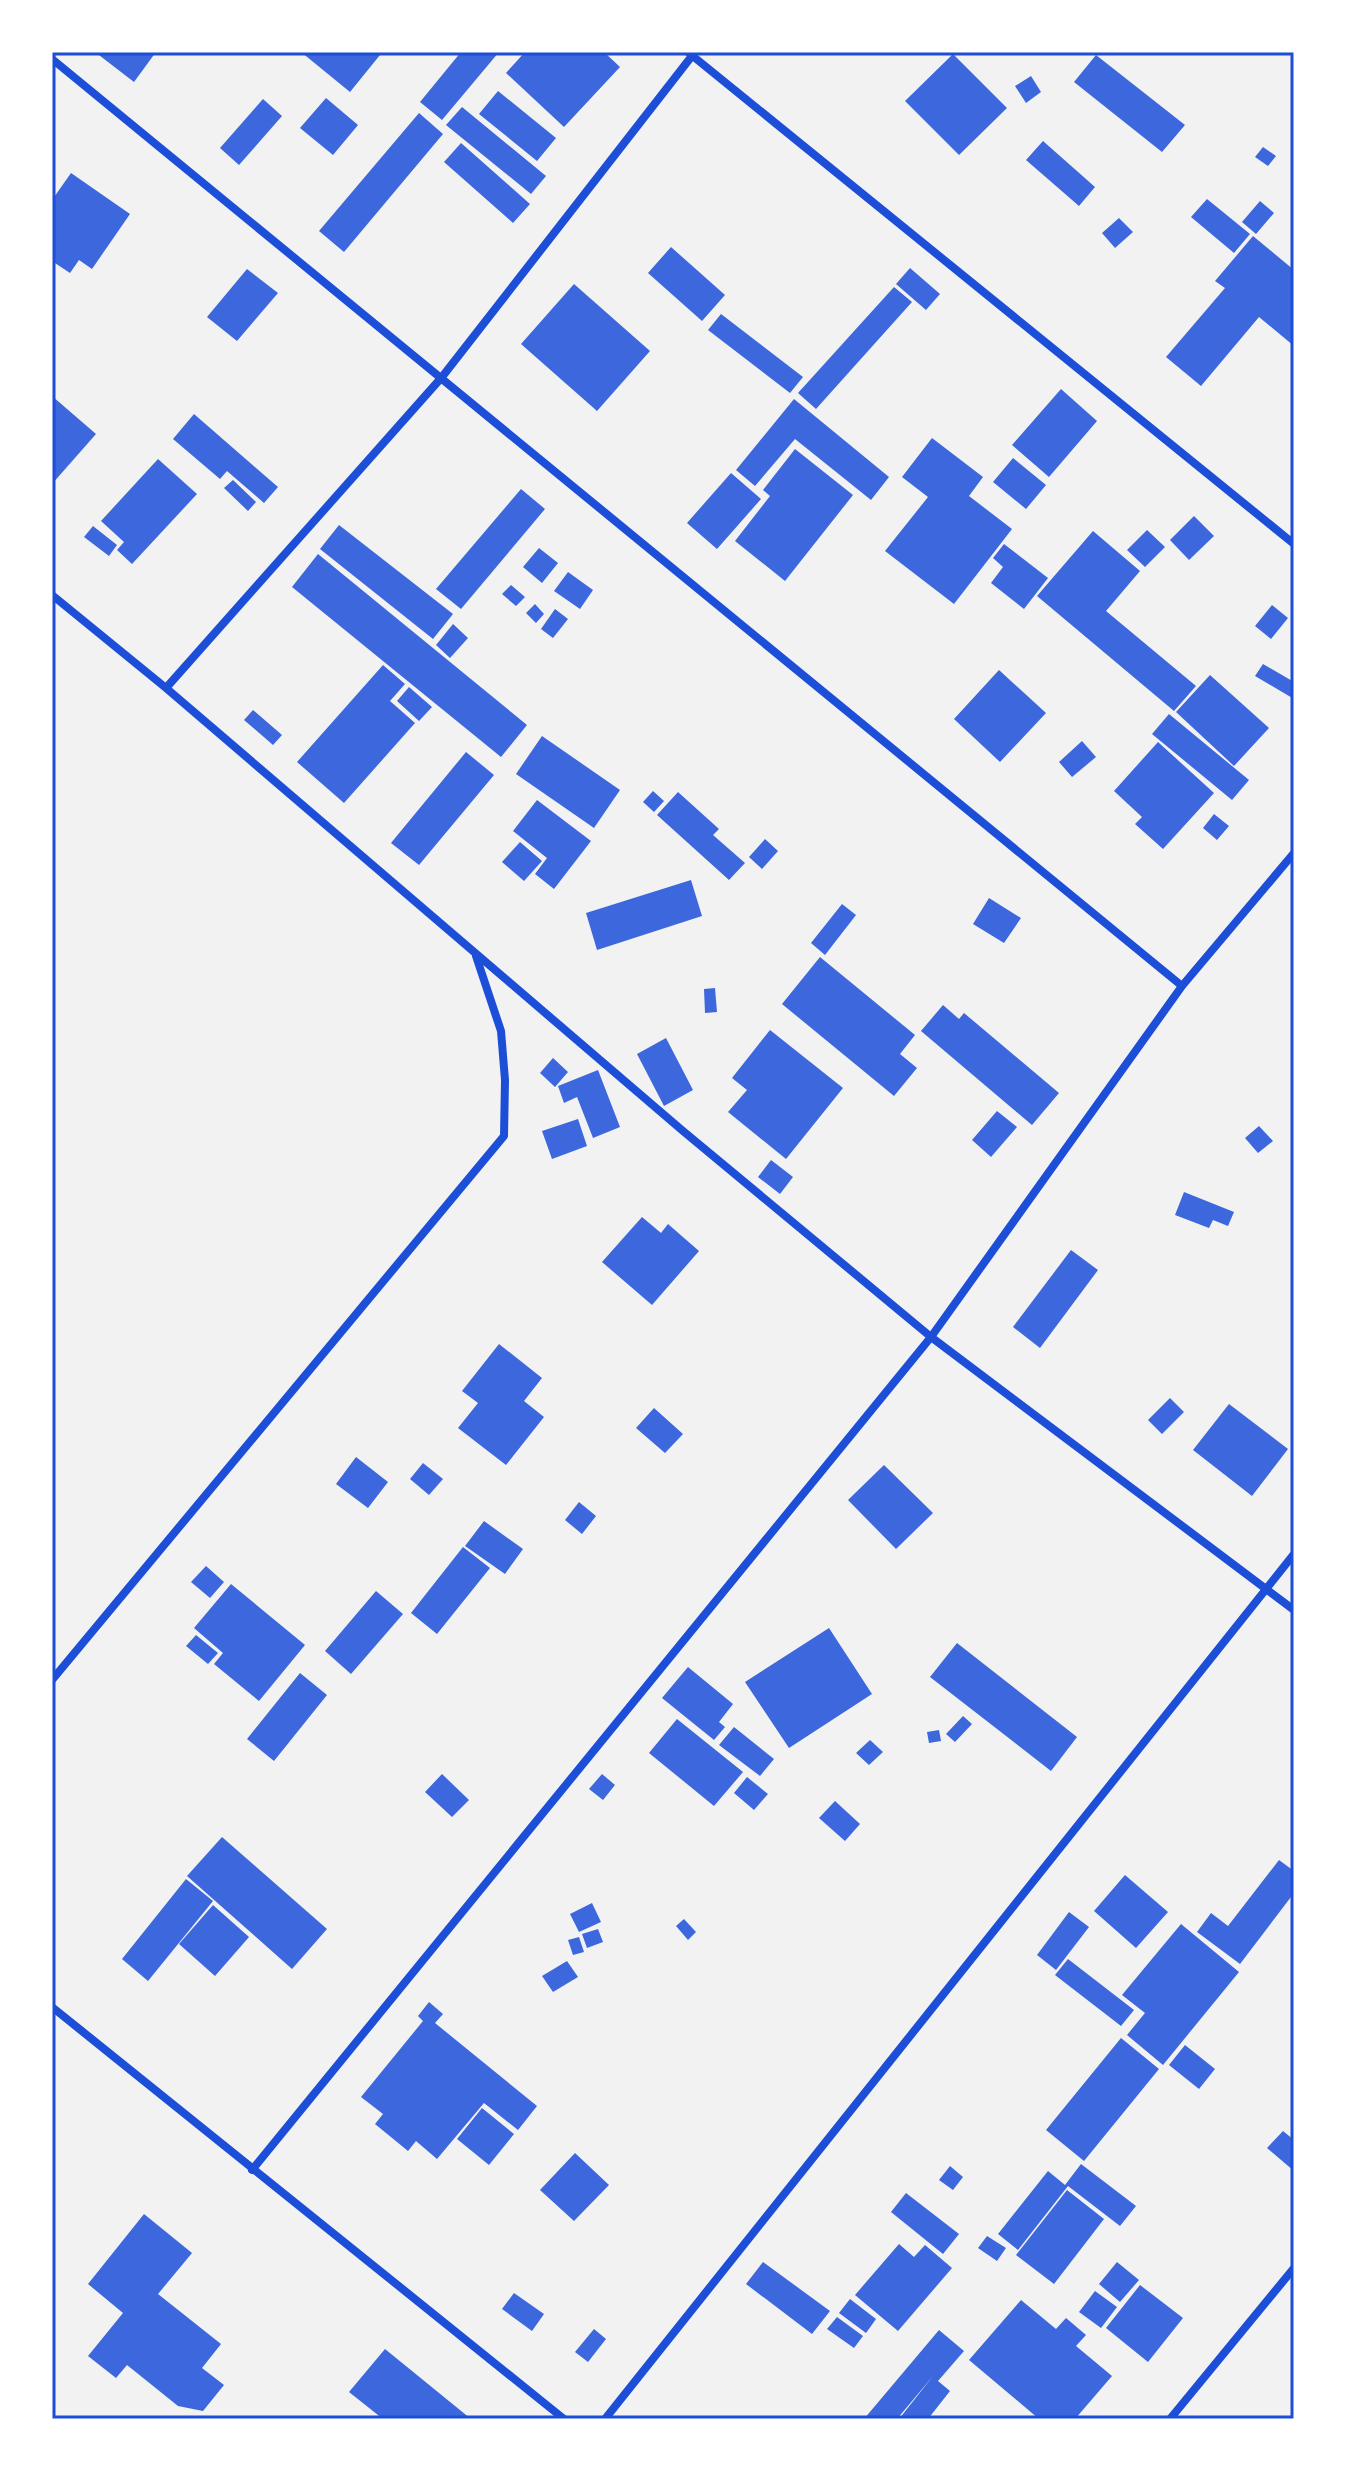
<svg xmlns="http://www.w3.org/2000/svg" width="1346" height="2471" viewBox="0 0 1346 2471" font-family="'Space Grotesk',sans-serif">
<rect width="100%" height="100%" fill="#f2f2f2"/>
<path fill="#3d67dc" d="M95 52H156L134 82Z
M301 52H376L380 55 350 92Z
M461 52H499L442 120 420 102Z
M525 52H604L620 67 564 127 506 73Z
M953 54 1007 108 959 155 905 101Z
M1096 55 1185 125 1162 152 1074 82Z
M1031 76 1041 92 1026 103 1015 86Z
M498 91 556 138 537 161 479 114Z
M326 98 358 125 333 155 300 128Z
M263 99 282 116 239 165 220 148Z
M462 107 546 176 531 194 446 125Z
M419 113 443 134 344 252 319 231Z
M1043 141 1095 187 1079 206 1026 160Z
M461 143 530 204 513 223 444 162Z
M1263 147 1276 156 1268 166 1255 157Z
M71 173 130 214 92 269 79 260 70 273 52 261V200Z
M1207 199 1250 234 1234 253 1191 217Z
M1260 201 1274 213 1256 234 1242 222Z
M1119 218 1133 232 1115 248 1102 233Z
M1253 236 1294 270V346L1259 317 1201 386 1166 357 1225 288 1215 281Z
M671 247 725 295 702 321 648 273Z
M910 268 940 294 926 310 896 284Z
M247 269 278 293 237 341 207 317Z
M574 284 650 351 597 411 521 344Z
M894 287 912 302 816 409 798 393Z
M721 314 803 377 790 393 708 330Z
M1061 389 1097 421 1049 477 1012 445Z
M52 396 96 434 52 484Z
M794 399 889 477 871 500 795 439 755 486 736 470Z
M194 414 278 487 264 503 227 471 220 479 173 439Z
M932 438 983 477 969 496 1012 529 954 604 885 551 928 497 902 477Z
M795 449 853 495 785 581 735 541 770 496 763 490Z
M1013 458 1046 485 1026 509 993 482Z
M158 459 197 494 132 564 117 550 124 542 101 521Z
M731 473 761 499 717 549 687 523Z
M233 480 256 502 248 511 224 488Z
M521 489 545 509 461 609 436 589Z
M1194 516 1214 536 1189 560 1170 540Z
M339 525 453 614 433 639 320 549Z
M93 526 117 545 109 556 84 537Z
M1147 530 1165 547 1145 567 1127 550Z
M1093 531 1140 571 1106 611 1196 686 1174 711 1037 596Z
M1004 544 1048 578 1024 609 991 583 1003 567 993 558Z
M539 548 558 563 542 583 523 567Z
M318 554 527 725 501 757 292 587Z
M568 572 593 590 580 609 554 591Z
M511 585 525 597 516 606 502 594Z
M535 604 544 614 536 623 526 613Z
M1272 605 1288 618 1271 639 1255 626Z
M555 609 568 619 553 638 541 629Z
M453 624 468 638 450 658 436 645Z
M1263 664 1294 682V699L1255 676Z
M383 665 405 684 390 701 415 723 344 803 297 762Z
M999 670 1046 713 1000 762 954 719Z
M1210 675 1269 728 1234 766 1176 712Z
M409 687 432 707 419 721 397 701Z
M253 710 282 735 273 745 244 720Z
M1169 714 1249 780 1232 800 1152 734Z
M542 736 620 790 594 828 516 774Z
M1082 741 1096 757 1072 777 1059 762Z
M1158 742 1214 793 1163 849 1135 824 1142 817 1114 791Z
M466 752 494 775 419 865 391 843Z
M653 791 664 801 654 812 643 802Z
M678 792 719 829 713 835 745 863 729 880 657 815Z
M537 800 591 841 554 889 535 874 547 858 513 831Z
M1214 814 1229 826 1217 840 1203 828Z
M765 839 778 851 762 869 749 857Z
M520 842 542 861 524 881 502 862Z
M691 880 702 916 597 950 586 913Z
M989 898 1021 918 1004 943 973 924Z
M842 904 856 915 825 955 811 943Z
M820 957 915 1035 900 1054 917 1068 894 1096 782 1004Z
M715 988 717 1012 705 1013 704 989Z
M943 1005 959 1019 964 1013 1059 1093 1032 1125 921 1031Z
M770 1030 843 1088 786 1159 728 1112 747 1090 732 1078Z
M666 1038 693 1090 664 1106 637 1054Z
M553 1058 568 1072 555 1087 540 1073Z
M598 1070 620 1127 593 1138 577 1097 564 1103 558 1086Z
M997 1111 1017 1127 991 1157 972 1140Z
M578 1119 587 1146 552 1159 542 1131Z
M1259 1126 1273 1141 1258 1153 1245 1138Z
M771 1160 793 1177 780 1194 758 1177Z
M1184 1192 1234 1212 1228 1226 1213 1220 1209 1228 1175 1215Z
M642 1217 661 1233 668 1224 699 1251 652 1305 602 1262Z
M1071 1250 1098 1270 1040 1348 1013 1327Z
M499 1344 542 1378 524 1401 544 1417 506 1465 458 1428 478 1403 462 1391Z
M1170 1398 1184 1412 1162 1434 1148 1420Z
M1229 1404 1288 1449 1252 1496 1193 1450Z
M654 1408 683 1434 665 1453 636 1428Z
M356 1457 388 1482 368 1508 336 1484Z
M423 1463 443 1479 429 1495 410 1479Z
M884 1465 933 1513 896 1549 848 1500Z
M579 1502 596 1516 582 1534 565 1520Z
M484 1521 523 1549 505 1574 465 1546Z
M463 1547 490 1568 437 1634 411 1613Z
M206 1566 224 1582 210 1598 191 1582Z
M231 1584 305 1645 259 1701 214 1664 223 1653 194 1628Z
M376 1591 403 1614 351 1674 325 1651Z
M829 1628 872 1694 789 1748 745 1682Z
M196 1635 218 1653 208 1664 186 1646Z
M957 1643 1077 1737 1051 1771 930 1677Z
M688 1667 733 1704 719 1722 725 1727 714 1740 662 1698Z
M300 1673 327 1695 274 1761 247 1739Z
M963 1716 972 1724 955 1742 946 1734Z
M677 1719 743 1772 714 1806 649 1753Z
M734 1727 774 1759 760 1776 719 1745Z
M939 1730 941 1741 929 1743 927 1732Z
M870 1740 883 1752 869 1765 856 1753Z
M442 1774 469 1800 452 1817 425 1792Z
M602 1774 615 1785 603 1800 589 1789Z
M747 1777 768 1794 754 1810 734 1793Z
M835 1801 860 1824 845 1841 819 1818Z
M222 1837 327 1929 292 1969 187 1876Z
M1279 1860 1294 1871V1893L1240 1964 1197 1932 1211 1913 1228 1926Z
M1125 1875 1168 1912 1136 1948 1094 1911Z
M186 1879 213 1901 148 1981 122 1959Z
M592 1903 601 1922 579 1932 570 1914Z
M213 1905 249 1937 215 1976 179 1944Z
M1069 1912 1089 1927 1056 1970 1037 1955Z
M684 1919 696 1932 688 1940 676 1926Z
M1181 1924 1239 1972 1163 2065 1127 2035 1145 2013 1122 1995Z
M598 1929 603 1942 587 1948 582 1934Z
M579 1937 584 1952 573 1955 568 1940Z
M1068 1959 1134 2010 1121 2026 1055 1975Z
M567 1961 578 1977 553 1992 542 1976Z
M429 2002 443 2014 435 2023 537 2106 518 2130 484 2103 437 2159 416 2141 408 2151 375 2124 383 2114 361 2097 423 2021 418 2016Z
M1121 2038 1159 2069 1084 2161 1046 2130Z
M1185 2045 1215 2069 1199 2089 1169 2065Z
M482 2108 514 2134 489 2165 457 2139Z
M1283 2131 1294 2140V2171L1267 2148Z
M575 2153 609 2185 574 2221 540 2190Z
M1081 2164 1136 2206 1120 2226 1068 2186 1018 2250 998 2234 1048 2171 1065 2185Z
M950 2166 963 2177 953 2190 939 2180Z
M1067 2190 1104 2219 1054 2284 1016 2255Z
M906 2193 959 2234 943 2254 891 2212Z
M144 2214 192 2253 158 2294 221 2344 202 2368 224 2385 203 2411 178 2406 127 2365 116 2378 88 2356 123 2313 88 2284Z
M987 2236 1006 2248 997 2261 978 2248Z
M899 2244 914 2257 925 2245 952 2268 898 2331 855 2295Z
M763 2262 830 2311 812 2334 746 2284Z
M1117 2262 1139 2280 1120 2302 1099 2284Z
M1140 2285 1183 2318 1148 2362 1106 2328Z
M1095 2291 1117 2307 1101 2328 1079 2312Z
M514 2293 544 2314 532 2331 502 2309Z
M850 2299 876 2319 866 2333 839 2313Z
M1021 2300 1056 2329 1066 2318 1086 2335 1076 2346 1112 2376 1075 2419H1039L969 2360Z
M837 2317 863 2336 854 2348 827 2329Z
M594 2329 606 2339 588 2362 575 2352Z
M939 2330 964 2351 938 2381 950 2391 928 2419H899L933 2376 897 2419H864Z
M385 2349 471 2419H383L349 2392Z"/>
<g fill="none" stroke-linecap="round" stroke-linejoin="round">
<path stroke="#1d4ed8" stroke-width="8" d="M689 53 1294 544
M52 59 1182 986
M52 595 166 688 683 1131 931 1337 1294 1610
M166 688 442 377 695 52
M52 1680 504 1136 505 1080 501 1031 476 956
M52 2007 564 2419
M252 2170 931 1337 1182 986 1294 853
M605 2419 1294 1554
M1170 2419 1294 2268"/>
</g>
<rect width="1346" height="2471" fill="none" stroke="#ffffff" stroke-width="108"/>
<rect x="54" y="54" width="1238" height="2363" fill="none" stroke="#1d4ed8" stroke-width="3"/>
</svg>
